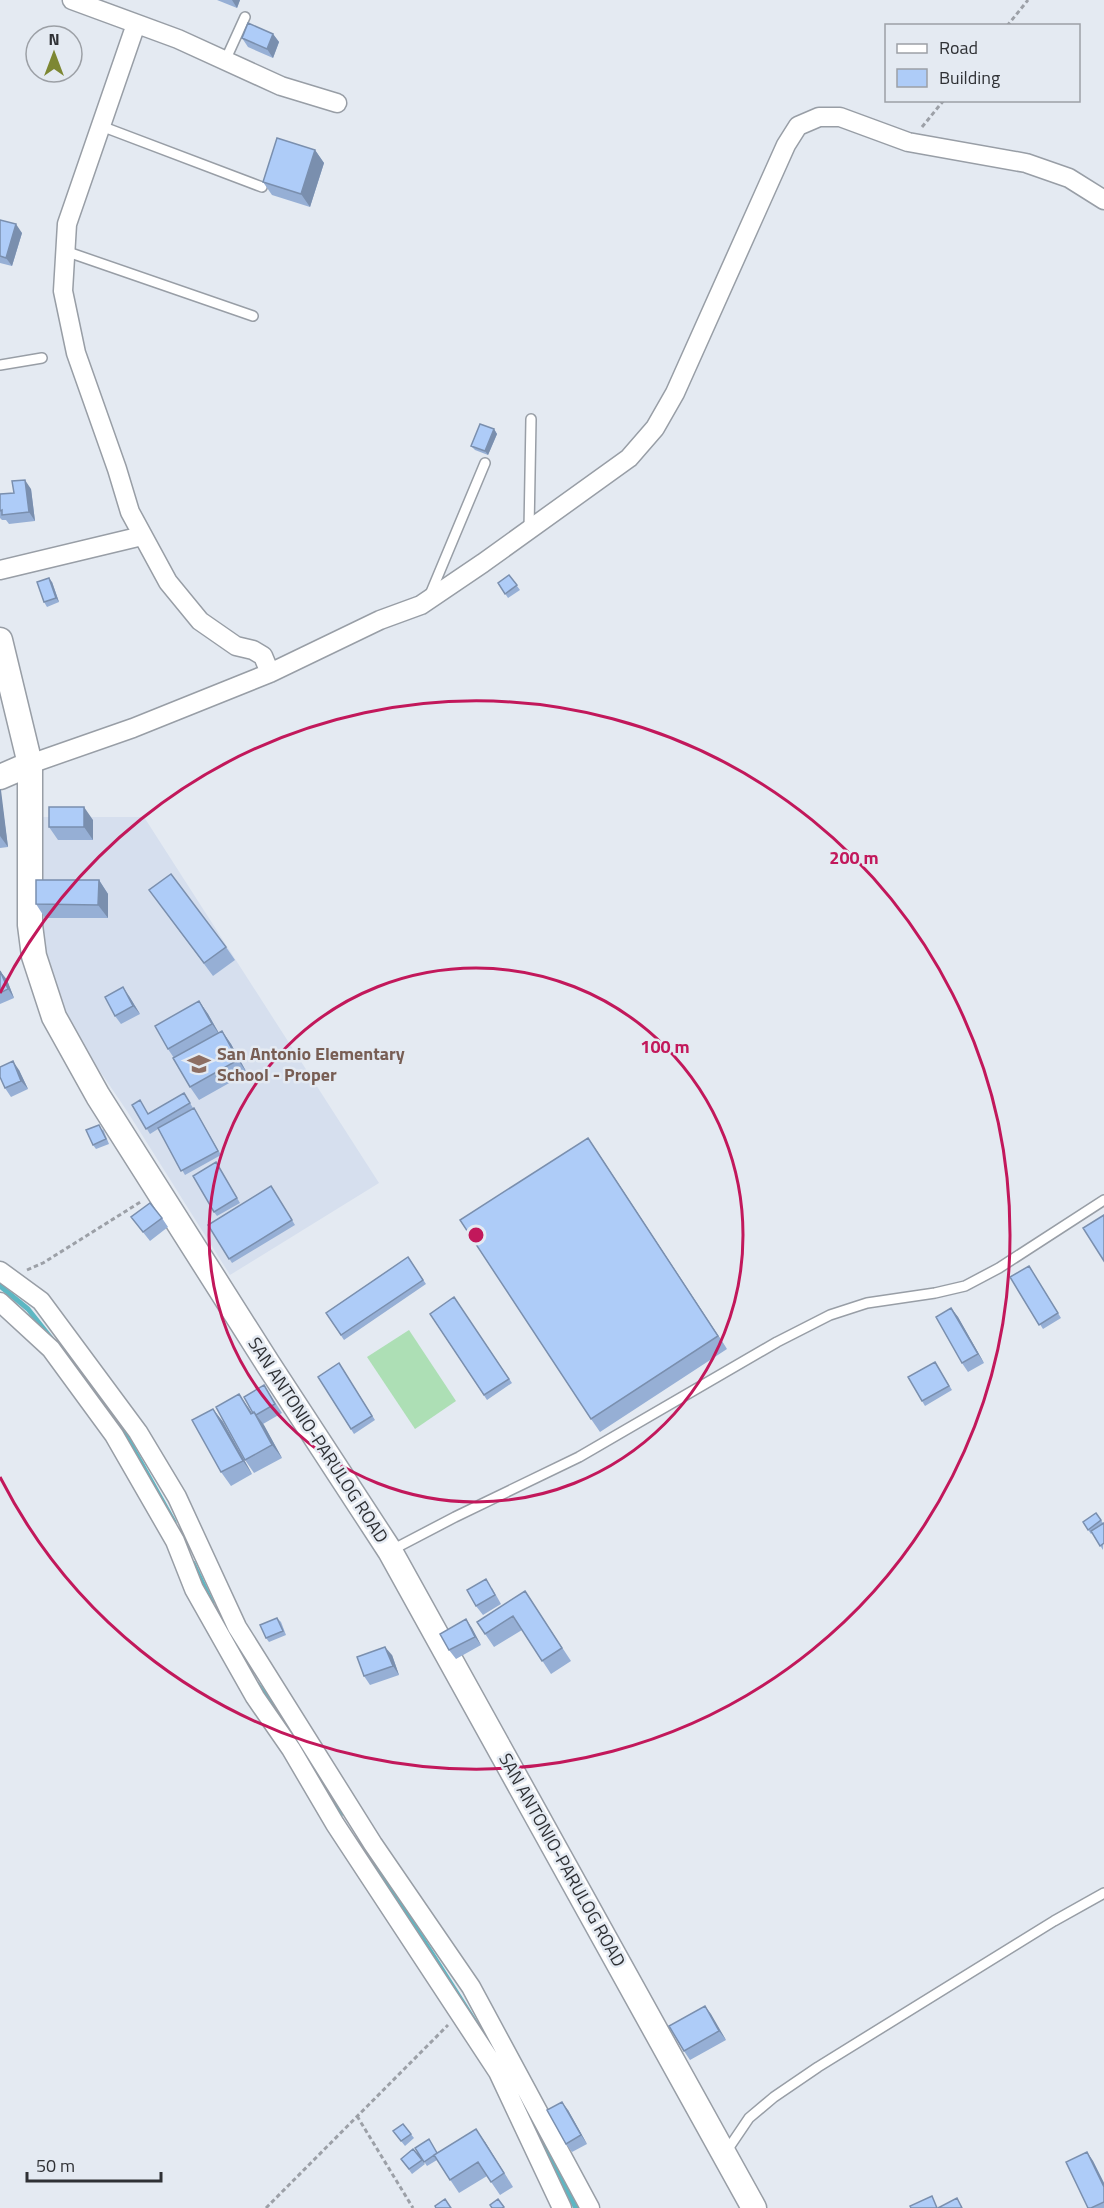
<svg xmlns="http://www.w3.org/2000/svg" width="1104" height="2208" viewBox="0 0 1104 2208" font-family="'Titillium Web',sans-serif">
<rect width="100%" height="100%" fill="#e4eaf2"/>
<path fill="#d6dfee" d="M43 817H144L379 1183 230 1275 127 1111 63 1017 45 970 40 929Z"/>
<path fill="#addfb5" d="M409 1330 456 1401 415 1429 367 1357Z"/>
<g fill="none" stroke-linecap="round" stroke-linejoin="round">
<path stroke="#5db7c3" stroke-width="5" d="M0 1286 28 1309 51 1338
M85 1380 120 1425 174 1522
M193 1563 212 1603
M257 1684 282 1717
M297 1741 343 1813
M369 1854 484 2036
M541 2142 576 2208"/>
<g stroke="#989ea6" stroke-width="12">
<path id="service" d="M225 61 245 17
M101 126 262 187
M65 251 253 316
M0 365 42 358
M529 530 531 419
M429 597 485 463
M390 1551 455 1517 579 1457 777 1342 830 1315 867 1303 935 1293 965 1286 999 1268 1104 1200
M726 2152 749 2118 774 2097 818 2067 1054 1921 1104 1893"/>
</g>
<g stroke="#989ea6" stroke-width="21">
<path id="minor" d="M72 0 178 39 281 86 337 103
M136 24 67 224 63 291 76 353 117 469 130 512 168 582 200 621 236 646 253 650 263 656 270 673
M0 570 142 536
M30 764 133 728 270 673 380 620 421 605 483 563 629 458 655 428 675 393 786 145 798 126 819 117H840L908 142 1026 163 1069 178 1104 200
M0 1271 41 1301 138 1432 177 1497 237 1627 373 1844 471 1987 590 2208
M0 1302 51 1349 114 1435 175 1541 194 1589 255 1697 291 1749 335 1824 498 2072 562 2208"/>
</g>
<g stroke="#989ea6" stroke-width="27">
<path id="tertiary" d="M0 640 30 764V925L34 956 54 1017 98 1096 268 1364 390 1551 754 2208
M0 777 30 764"/>
</g>
<path stroke="#9ca0a7" stroke-width="3" stroke-dasharray="4.5 3" stroke-linecap="butt" d="M1007 26 1028 0
M922 127 944 100
M27 1270 43 1263 142 1201
M357 2116 413 2208
M266 2208 448 2025"/>
<use href="#service" stroke="#fff" stroke-width="9"/>
<use href="#minor" stroke="#fff" stroke-width="18"/>
<use href="#tertiary" stroke="#fff" stroke-width="24"/>
</g>
<path fill="#96afd5" d="M217 0H240L237 8Z
M273 34 279 42 273 58 248 47 242 38Z
M315 150 324 163 310 207 272 195 263 182Z
M0 220 22 233 12 266 0 263Z
M494 429 497 434 488 455 475 450 471 446Z
M31 489 35 521 9 524 6 520H2L0 518V494L14 493Z
M509 575 520 590 508 598 498 583Z
M52 582 59 602 47 607 44 602Z
M0 789 8 847 0 848Z
M93 820V840H58L49 827Z
M99 880 108 894V918H45L36 904Z
M149 890 226 947 235 960 213 976Z
M0 971 7 980 14 998 0 1004Z
M129 996 140 1014 121 1024 115 1016Z
M199 1001 208 1014 219 1033 222 1031 231 1044 247 1073 199 1100 190 1087 174 1058 168 1049Z
M19 1070 28 1089 11 1097 5 1088Z
M184 1093 193 1108 167 1123 197 1113 221 1155 185 1175 158 1129 150 1134 132 1105 149 1114Z
M103 1129 109 1144 96 1149 93 1145Z
M588 1138 727 1349 600 1432 591 1419Z
M219 1167 240 1203 217 1216 214 1212Z
M271 1186 295 1225 232 1263 208 1225Z
M131 1217 162 1218 168 1227 150 1241Z
M408 1257 426 1284 344 1340 326 1313Z
M1032 1271 1061 1318 1043 1329 1010 1277Z
M454 1297 512 1383 487 1400 430 1314Z
M951 1308 958 1317 984 1363 968 1372 962 1363Z
M935 1362 952 1390 925 1406 922 1401Z
M339 1363 375 1420 354 1434 318 1377Z
M264 1385 282 1413 263 1424 282 1458 254 1473 245 1460 248 1407 252 1413H253Z
M213 1409 223 1422 252 1474 231 1486 221 1472Z
M1096 1513 1103 1523H1104L1103 1550 1092 1533 1091 1534 1083 1522Z
M492 1588 501 1604 483 1615 476 1606Z
M525 1591 571 1661 551 1674 522 1630 494 1647 477 1622Z
M277 1618 281 1622 286 1635 269 1642 266 1638Z
M466 1619 481 1645 456 1659 449 1650Z
M392 1655 399 1675 370 1685 364 1676Z
M705 2006 726 2040 690 2060 684 2051Z
M568 2110 587 2144 572 2152 566 2144Z
M403 2124 414 2138 405 2146 393 2131Z
M485 2142 513 2187 500 2195 487 2176 459 2193 437 2160 427 2166 415 2148 438 2152Z
M413 2149 425 2164 412 2174 401 2159Z
M1087 2152 1093 2161 1104 2183V2208H1088Z"/>
<path fill="#7a8fae" d="M232 0H240L237 8Z
M273 34 279 42 273 58 267 49Z
M315 150 324 163 310 207 301 194Z
M16 224 22 233 12 266 6 258Z
M494 429 497 434 488 455 485 451Z
M25 480 31 489 35 521 29 512Z
M49 578 52 582 59 602 56 598Z
M0 789 1 790 8 847 0 836Z
M84 807 93 820V840L84 827Z
M99 880 108 894V918L98 905Z
M0 971 7 980 14 998 8 989Z
M123 987 129 996 140 1014 133 1006Z
M199 1001 208 1014 221 1037 212 1024Z
M222 1031 231 1044 247 1073 238 1060Z
M13 1061 19 1070 28 1089 21 1081Z
M588 1138 597 1151 727 1349 718 1336Z
M951 1308 958 1317 984 1363 978 1354Z
M239 1394 248 1407 260 1427 251 1414Z
M213 1409 223 1422 252 1474 243 1461Z
M254 1412 264 1425 282 1458 272 1445Z
M466 1619 472 1628 481 1645 475 1637Z
M385 1647 392 1655 399 1675 393 1666Z
M705 2006 711 2014 726 2040 719 2031Z
M562 2102 568 2110 587 2144 581 2135Z
M476 2129 485 2142 513 2187 504 2173Z
M1087 2152 1093 2161 1104 2183V2187Z"/>
<path fill="#aeccf8" stroke="#7a8fae" stroke-width="1.5" d="M248 23 273 34 267 49 242 38Z
M277 138 315 150 301 194 263 182Z
M0 220 16 224 6 258 0 256Z
M480 424 494 429 485 451 471 446Z
M25 480 29 512 2 515V510L0 511V494L14 493 12 481Z
M509 575 517 585 505 594 498 583Z
M49 578 56 598 44 602 37 582Z
M49 807H84V827H49Z
M171 874 226 947 204 963 149 890Z
M36 880H99L98 905 36 904Z
M0 971 8 989 0 993Z
M123 987 133 1006 115 1016 105 997Z
M199 1001 212 1024 168 1049 155 1026Z
M222 1031 238 1060 190 1087 173 1058Z
M13 1061 21 1081 5 1088 0 1077V1067Z
M184 1093 190 1103 146 1129 132 1105 140 1100 148 1114Z
M194 1108 218 1151 181 1171 158 1128Z
M99 1125 106 1139 93 1145 86 1130Z
M588 1138 718 1336 591 1419 460 1220Z
M216 1162 237 1198 214 1212 193 1176Z
M271 1186 292 1220 229 1259 208 1225Z
M150 1203 162 1218 143 1232 131 1217Z
M1104 1215V1261L1083 1228Z
M408 1257 423 1280 341 1335 326 1313Z
M1029 1266 1058 1313 1039 1325 1010 1277Z
M454 1297 509 1379 484 1395 430 1314Z
M951 1308 978 1354 962 1363 936 1317Z
M935 1362 949 1386 922 1401 908 1377Z
M339 1363 372 1416 351 1429 318 1377Z
M264 1385 275 1404 256 1415 254 1412 253 1413 244 1397Z
M239 1394 251 1414 254 1412 272 1445 245 1460 216 1407Z
M213 1409 243 1461 221 1472 192 1420Z
M1096 1513 1101 1520 1088 1530 1083 1522Z
M1104 1523V1543L1100 1546 1091 1531Z
M486 1579 495 1595 476 1606 467 1590Z
M525 1591 562 1648 542 1661 513 1616 485 1634 477 1622Z
M277 1618 283 1631 266 1638 260 1625Z
M466 1619 475 1637 449 1650 440 1634Z
M385 1647 393 1666 364 1676 357 1657Z
M705 2006 719 2031 684 2051 669 2026Z
M562 2102 581 2135 566 2144 547 2110Z
M403 2124 411 2134 401 2141 393 2131Z
M476 2129 504 2173 491 2182 478 2162 450 2180 434 2155Z
M429 2139 437 2153 424 2162 415 2148Z
M413 2149 422 2160 409 2169 401 2159Z
M1087 2152 1104 2187V2202L1091 2208H1088L1066 2162Z
M932 2196 937 2208H911L910 2206Z
M957 2198 962 2208H938Z
M445 2199 451 2208H436L435 2206Z
M498 2199 504 2207 502 2208H492L490 2205Z"/>
<g fill="none" stroke="#c2185b" stroke-width="3">
<circle cx="476" cy="1235" r="267"/>
<path d="M0 993A534 534 0 1 1 0 1477"/>
</g>
<defs>
<g id="school-bare" transform="scale(1.8)"><path d="M0-5L7-2L0 1L-7-2ZM-4 1L0 2.5L4 1V4Q0 6-4 4Z" fill="#8d6e63" stroke="#e4eaf2" stroke-width="2.5" paint-order="stroke"/></g>
</defs>
<g fill-rule="evenodd">
<use href="#school-bare" x="199" y="1064"/>
</g>
<g text-anchor="middle" stroke-width="5" stroke-linejoin="round" paint-order="stroke">
<g font-size="18" font-weight="bold" fill="#785e54" stroke="#e4eaf2" text-anchor="start">
<text x="217" y="1060">San Antonio Elementary<tspan x="217" dy="21">School - Proper</tspan></text>
</g>
<g font-size="18" fill="#2f3135" stroke="#e4eaf2">
<text transform="translate(318 1440) rotate(57)" y="6">SAN ANTONIO-PARULOG ROAD</text>
<text transform="translate(562 1860) rotate(61)" y="6">SAN ANTONIO-PARULOG ROAD</text>
</g>
</g>
<circle cx="476" cy="1235" r="9" fill="#c2185b" stroke="#e4eaf2" stroke-width="3"/>
<g font-size="18" text-anchor="middle" font-weight="bold" fill="#c2185b" stroke="#e4eaf2" stroke-width="5" stroke-linejoin="round" paint-order="stroke">
<text x="854" y="864">200 m</text>
<text x="665" y="1053">100 m</text>
</g>
<rect x="885" y="24" width="195" height="78" fill="#e4eaf2" stroke="#9ca0a6" stroke-width="1.5"/>
<rect x="897" y="44" width="30" height="9" fill="#ffffff" stroke="#9ca0a6" stroke-width="1.5"/>
<text x="939" y="54" font-size="18" fill="#2f3135">Road</text>
<rect x="897" y="69" width="30" height="18" fill="#aeccf8" stroke="#9ca0a6" stroke-width="1.5"/>
<text x="939" y="84" font-size="18" fill="#2f3135">Building</text>
<g transform="translate(54 54)"><circle r="28" fill="#e4eaf2" stroke="#9ca0a6" stroke-width="1.5"/>
<path d="M0-4.5L10 22L0 15L-10 22Z" fill="#7d8733"/>
<text y="-9" font-size="16" font-weight="bold" text-anchor="middle" fill="#2f3135">N</text>
</g>
<path d="M27 2172v9h134v-9" fill="none" stroke="#2f3135" stroke-width="3"/>
<text x="36" y="2172" font-size="18" fill="#2f3135" stroke="#e4eaf2" stroke-width="4.5" paint-order="stroke">50 m</text>
</svg>
